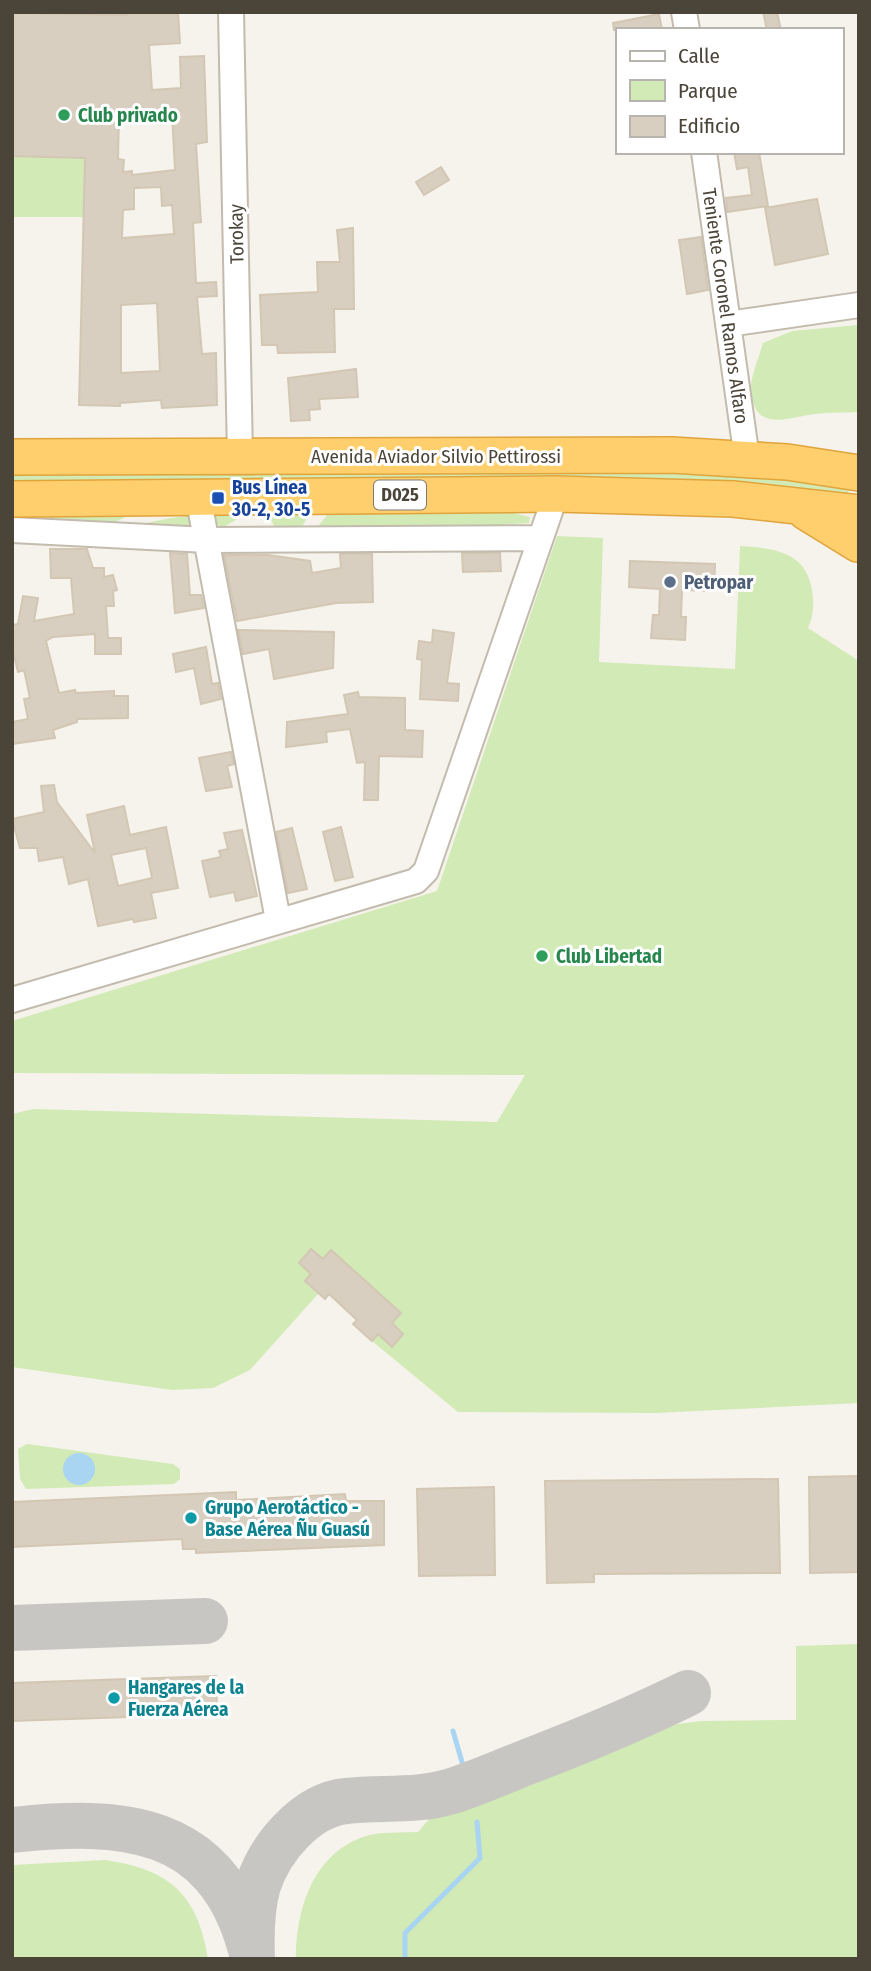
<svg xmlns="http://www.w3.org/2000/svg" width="871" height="1971" viewBox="0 0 871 1971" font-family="'Fira Sans Condensed',sans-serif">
<rect width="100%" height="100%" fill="#f6f3ec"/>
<path fill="#d2eab5" d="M12 12H114L115 217H12Z
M859 325V412C844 413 829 412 815 414 788 417 755 434 751 391 750 377 759 358 763 343L792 331Z
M681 466 850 486 847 497 12 490V469Z
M510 512 530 517 529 523 398 531 315 530 328 514Z
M304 514 307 518 302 527 277 531 268 515Z
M191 515 193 528 130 529C149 520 170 519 191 515Z
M214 515 241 514 242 516 224 527 211 523 210 516Z
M127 516 108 526 25 520 27 518Z
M557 536 603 538 599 662 735 669 740 546C773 548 806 551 812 590 814 603 814 615 808 628L859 661V1403L656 1413 458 1412 372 1341 378 1334 392 1347 403 1334 331 1250 323 1259 311 1249 299 1263 311 1274 319 1293 250 1370 213 1388 172 1390 12 1367V1114L33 1109 497 1122 525 1075 12 1073V1021L437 891Z
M27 1444 173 1464 180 1469V1479L174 1484 26 1489 20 1479 18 1449Z
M859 1644V1959H296C296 1911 312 1855 363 1837 381 1831 400 1833 418 1832L431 1817 670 1725 701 1721 796 1720V1646Z
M105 1860C169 1869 198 1894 208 1959H12V1865Z"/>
<path fill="#a9d4f2" d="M63 1469a16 16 0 1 1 32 0a16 16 0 1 1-32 0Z"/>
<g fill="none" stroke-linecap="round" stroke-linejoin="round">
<path stroke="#a9d4f2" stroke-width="5" d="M453 1731 462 1762
M405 1959V1933L480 1858 477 1822"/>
<path stroke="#c8c6c3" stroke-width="46" d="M12 1628 205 1621
M12 1830C121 1818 216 1824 250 1946
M252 1959C251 1934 251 1909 258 1885 270 1848 306 1805 346 1801 382 1797 417 1802 452 1791 477 1783 502 1772 527 1762 582 1741 635 1719 688 1693"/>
</g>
<path fill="#d8cfc1" stroke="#d3c7b4" stroke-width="2" fill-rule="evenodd" d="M127 12H178L180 43 149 45 152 90 181 88 180 57 204 56 207 142 196 144 201 222 193 223 196 283 216 282 217 296 197 297 202 354 216 353 217 405 162 408 161 400 120 403V406L79 405 85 158 12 156V13L127 15ZM172 113 175 170 132 175V171L123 172 124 160 118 159 119 116ZM161 187 162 206 172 205 174 234 122 238 123 210 134 209V188ZM157 303 160 371 121 373V305Z
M763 12H777L781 30H767Z
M659 14 662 30H614L613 23Z
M734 152H759L768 206 727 212 726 198 752 195 748 167 737 169Z
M441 167 449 180 424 195 416 182Z
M817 199 828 254 775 265 765 208Z
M353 228 354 309H334L335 352 278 353 277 345H262L260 295 318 292 317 262H340L337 230Z
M701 237 708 290 687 294 679 240Z
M356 369 358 397 319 399 320 409 309 410 310 420 291 421 288 378Z
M50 549H87L93 568H104V577L113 575 117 590 113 591 114 606H106L108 638H121V654H95V634L53 637 46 641 59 693 75 690 76 693 114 691V696H128V718L77 719V722L53 730 55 738 12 744V722L28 719 24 699 30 698 24 670 18 672 12 648V625L18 624 23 596 38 598 34 621 74 614 71 578H51Z
M170 553 187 554 190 595H201L204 608 175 613Z
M462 553H500L501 571 463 572Z
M340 554H372L373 602 336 603 237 621 224 555H268L310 561 312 573 341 568Z
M630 561 715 564 714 591 682 590 681 617H686L685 640 651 638 653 615H659L660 589 629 587Z
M238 630 334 632 333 668 274 679 269 649 243 654Z
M433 630 454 633 447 683 459 684 458 701 420 699 422 660 417 659 419 641 432 643Z
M206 647 212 684 218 683 221 699 201 704 194 668 176 672 173 654Z
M358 692 359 697 405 698V730L423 731 422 757 379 756 378 800H364L365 762 357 763 350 729 326 732 327 742 286 747 287 722 348 714 344 695Z
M231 752 234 764 227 766 232 787 206 791 199 758Z
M54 785 57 802 95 853 87 815 124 806 130 835 166 827 178 888 151 893 156 918 134 922 133 919 98 926 88 879 69 884 63 857 39 861 37 848H20L12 819 44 812 41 786ZM146 848 152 878 118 886 111 855Z
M341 827 353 877 335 881 323 832Z
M292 828 307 889 288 893 276 832Z
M242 830 257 896 236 901 234 892 210 897 202 861 221 857 219 851 228 849 224 833Z
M311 1249 323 1259 331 1250 401 1313 392 1323 403 1334 392 1347 378 1334 372 1341 353 1324 357 1320 329 1294 325 1299 305 1281 311 1274 299 1263Z
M859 1476V1572L810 1573 809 1477Z
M778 1479 780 1573 594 1574V1582L547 1583 545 1481Z
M494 1487 495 1575 419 1576 417 1489Z
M236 1492V1500L345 1494 346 1501H384V1545L196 1553V1549H183L182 1539 12 1547V1502Z
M216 1676 217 1714 12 1721V1683Z"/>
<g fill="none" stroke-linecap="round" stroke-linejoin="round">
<g stroke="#c2bbae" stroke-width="28">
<path id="minor" d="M231 12 240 456
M684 12 687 30
M704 152 747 459
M728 324 859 305
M198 496 278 920
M12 530 207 540 540 538
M12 1000 416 881 426 871 556 494"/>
</g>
<g stroke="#e0a43c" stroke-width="38">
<path id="highway" d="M12 457 672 455 787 462 859 473
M12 499 556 494 733 499 859 513
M806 512 858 544"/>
</g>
<use href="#minor" stroke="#fff" stroke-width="24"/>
<use href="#highway" stroke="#ffcf6e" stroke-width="35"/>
</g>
<g fill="#2e9e5b" stroke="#fff" stroke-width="2.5">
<circle cx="64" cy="115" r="7"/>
<circle cx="542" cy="956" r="7"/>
</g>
<rect fill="#1a4fb4" stroke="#fff" stroke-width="2.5" x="211" y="491" width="14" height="14" rx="3.5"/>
<circle fill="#5c6f8a" stroke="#fff" stroke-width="2.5" cx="670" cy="582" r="7"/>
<g fill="#0f9aa8" stroke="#fff" stroke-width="2.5">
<circle cx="191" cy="1518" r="7"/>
<circle cx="114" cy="1698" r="7"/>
</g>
<g text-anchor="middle" stroke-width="6" stroke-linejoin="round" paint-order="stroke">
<rect fill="#fff" stroke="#817c74" stroke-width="2" x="374" y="480.5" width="52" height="29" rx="5"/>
<g font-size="18" font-weight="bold" fill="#4b4439">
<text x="400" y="501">D025</text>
</g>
<g font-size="19" font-weight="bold" fill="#27864d" stroke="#fff" text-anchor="start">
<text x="78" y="122">Club privado</text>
<text x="556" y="963">Club Libertad</text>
</g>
<g font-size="19" fill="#4b4439" stroke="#fff">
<text transform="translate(236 234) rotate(-91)" y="7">Torokay</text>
<text transform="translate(726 306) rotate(82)" y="7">Teniente Coronel Ramos Alfaro</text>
<text x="436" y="463">Avenida Aviador Silvio Pettirossi</text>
</g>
<g font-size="19" font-weight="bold" fill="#164399" stroke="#fff" text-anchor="start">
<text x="232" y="494">Bus Línea<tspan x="232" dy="22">30-2, 30-5</tspan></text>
</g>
<g font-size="19" font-weight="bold" fill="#4e5e75" stroke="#fff" text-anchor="start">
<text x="684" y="589">Petropar</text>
</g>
<g font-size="19" font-weight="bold" fill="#0d838f" stroke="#fff" text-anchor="start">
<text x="205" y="1514">Grupo Aerotáctico -<tspan x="205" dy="22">Base Aérea Ñu Guasú</tspan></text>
<text x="128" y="1694">Hangares de la<tspan x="128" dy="22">Fuerza Aérea</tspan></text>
</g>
</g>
<rect width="871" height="1971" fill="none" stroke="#4b4439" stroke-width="28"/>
<rect x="616" y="28" width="228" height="126" fill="#ffffff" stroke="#b7b4b0" stroke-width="2"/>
<rect x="630" y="51" width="35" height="10" fill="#ffffff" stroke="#b7b4b0" stroke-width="2"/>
<text x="678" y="63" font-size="21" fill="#4b4439">Calle</text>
<rect x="630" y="80" width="35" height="21" fill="#d2eab5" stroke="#b7b4b0" stroke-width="2"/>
<text x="678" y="98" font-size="21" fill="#4b4439">Parque</text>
<rect x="630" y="116" width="35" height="21" fill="#d8cfc1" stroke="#b7b4b0" stroke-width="2"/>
<text x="678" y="133" font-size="21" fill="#4b4439">Edificio</text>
</svg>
